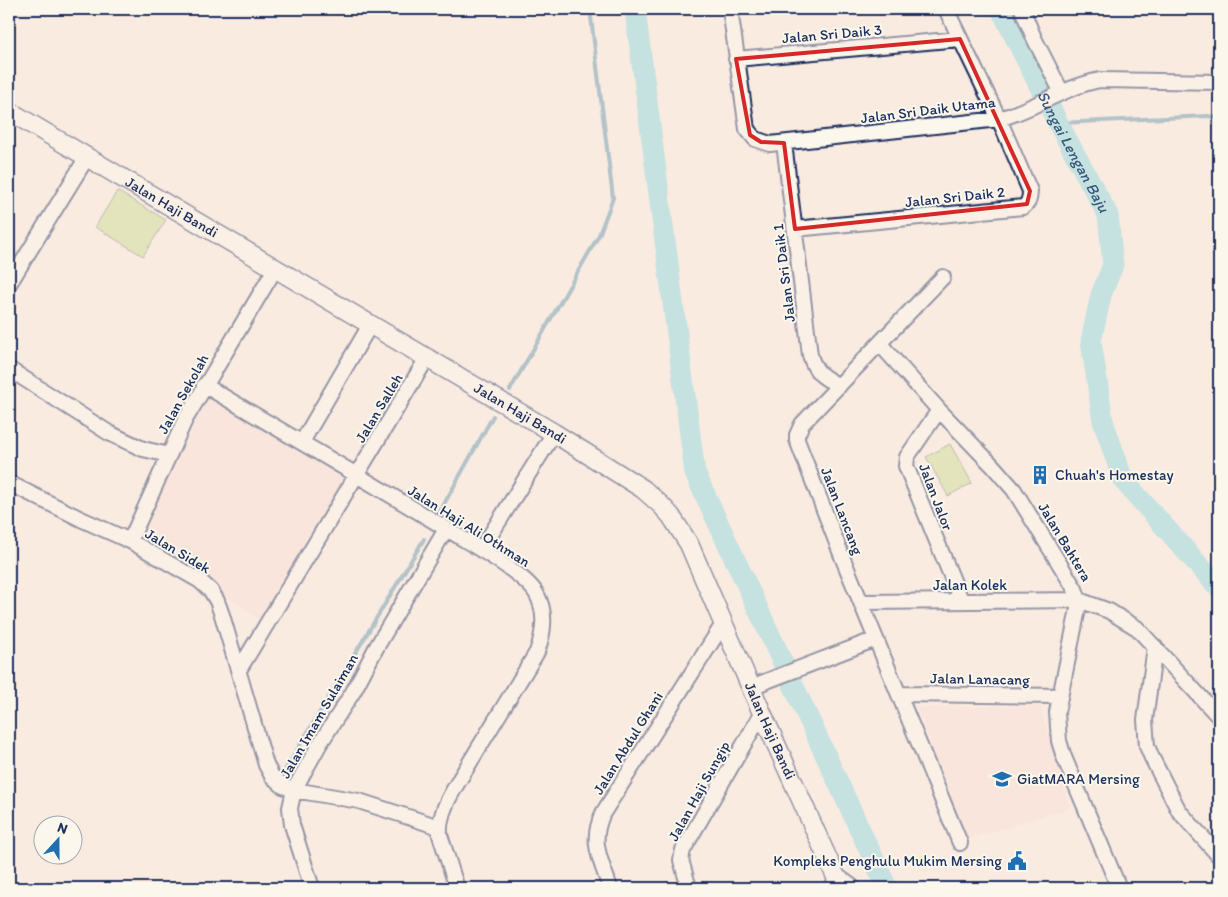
<svg xmlns="http://www.w3.org/2000/svg" width="1228" height="897" viewBox="0 0 1228 897" font-family="Itim,sans-serif">
<rect width="100%" height="100%" fill="#faebe1"/>
<filter id="ink" filterUnits="userSpaceOnUse"><feTurbulence type="fractalNoise" baseFrequency=".02" numOctaves="2"/><feDisplacementMap in="SourceGraphic" scale="10" xChannelSelector="R" yChannelSelector="G"/><feConvolveMatrix kernelMatrix="1 2 1 2 8 2 1 2 1" color-interpolation-filters="sRGB"/></filter>
<g filter="url(#ink)">
<path fill="#f9ddd4" d="M209 397 348 479 262 621 138 536Z
M1040 706 1070 808 965 840 917 707Z"/>
<path fill="#c7d98e" stroke="#718476" d="M117 191 166 220 143 256 95 227Z
M950 444 972 483 948 496 926 457Z"/>
<g fill="none" stroke-linecap="round" stroke-linejoin="round">
<path stroke="#5b93aa" stroke-width="4" d="M1058 123 1208 116 1219 118
M510 390 599 235 613 198 590 9
M439 513 493 416
M282 775 424 539"/>
<g stroke="#85d6dd" stroke-width="21">
<path d="M635 9 695 473 887 888"/>
<path id="s1" d="M1001 9 1058 123 1108 215 1113 265 1101 295 1091 341 1103 421 1123 480 1219 588"/>
</g>
<g stroke="#1b2f5e" stroke-width="18">
<path id="minor" d="M730 9 747 129 755 139 770 144 999 119C1034 109 1064 87 1100 80L1219 82
M1022 9 1034 38 1062 93
M736 59 960 39
M784 143 810 355C815 373 823 377 839 386
M795 229 1023 207C1029 203 1030 198 1030 191L999 119 946 9
M943 277 802 424 797 435V440L843 559 960 843
M9 284 87 157
M880 344 939 410 993 466 1014 490 1075 589 1079 600 1078 609 1057 712 1059 741 1064 757 1119 888
M9 369 109 433 143 449 169 455
M204 385C285 433 366 480 447 529 470 544 522 571 536 593 547 612 544 632 537 652L461 777C451 794 438 814 440 835L457 888
M939 410 907 457 906 466 961 600
M302 442 370 325
M9 483 81 519 130 541 200 581 211 591 217 601 222 615 266 765 272 776 283 786 294 790 359 801 439 827
M130 541 185 420 275 269
M481 550 554 433
M862 602 1079 600 1109 611 1137 628 1219 717
M1155 647 1145 720 1147 746 1152 758 1179 811 1219 856
M239 670 427 358
M751 687 876 639
M900 694 1060 696
M312 888 292 825 290 808 294 790 319 745 353 692 376 648 446 529
M610 888C601 859 589 843 603 813L723 624
M689 888 681 860 683 850 762 713"/>
</g>
<g stroke="#1b2f5e" stroke-width="21">
<g id="tertiary">
<path id="s2" d="M9 111 554 433 643 489 661 505 671 516 689 544 762 713 841 888"/>
</g>
</g>
<g stroke="#1b2f5e" stroke-width="24">
<path id="secondary" d="M835 888 839 881 849 888"/>
</g>
<use href="#minor" stroke="#fbf7ec" stroke-width="14"/>
<use href="#tertiary" stroke="#fbf7ec" stroke-width="18"/>
<use href="#secondary" stroke="#fbf7ec" stroke-width="20"/>
</g>
</g>
<path d="M0 0H1228V897H0ZM960 39 1030 191 1027 204 795 229 784 143 761 142 750 135 736 59Z" fill="#faebe1" fill-opacity=".55" fill-rule="evenodd"/>
<path fill="none" stroke="#d62828" stroke-width="4" stroke-linejoin="round" d="M960 39 1030 191 1027 204 795 229 784 143 761 142 750 135 736 59Z"/>
<defs>
<g id="building-bare" transform="scale(1.5)"><path d="M-4-6H4V6H1V3H-1V6H-4ZM-2.5-4.3h1.7v1.8h-1.7ZM.8-4.3h1.7v1.8H.8ZM-2.5-1h1.7V.8h-1.7ZM.8-1h1.7V.8H.8Z" fill="#1f6fb2" stroke="#fbf7ec" stroke-width="2.5" paint-order="stroke"/></g>
<g id="university-bare" transform="scale(1.5)"><path d="M0-5L7-2L0 1L-7-2ZM-4 1L0 2.5L4 1V4Q0 6-4 4Z" fill="#1f6fb2" stroke="#fbf7ec" stroke-width="2.5" paint-order="stroke"/></g>
<g id="civic-bare" transform="scale(1.5)"><path d="M-.6-6.5H3V-4.5H.6V-3L4-1V1h2V6H-6V1h2V-1L-.6-3ZM-1.2 2.5V6h2.4V2.5Z" fill="#1f6fb2" stroke="#fbf7ec" stroke-width="2.5" paint-order="stroke"/></g>
</defs>
<g fill-rule="evenodd">
<use href="#building-bare" x="1040" y="475"/>
<use href="#university-bare" x="1002" y="779"/>
<use href="#civic-bare" x="1017" y="861"/>
</g>
<g text-anchor="middle" stroke-width="4" stroke-linejoin="round" paint-order="stroke">
<g font-size="15" fill="#1b2f5e" stroke="#fbf7ec">
<text transform="translate(832 34) rotate(-5)" y="5">Jalan Sri Daik 3</text>
<text transform="translate(928 110) rotate(-7)" y="5">Jalan Sri Daik Utama</text>
<text transform="translate(955 197) rotate(-6)" y="5">Jalan Sri Daik 2</text>
<text dy="5" stroke="none"><textPath href="#s2" startOffset="189">Jalan Haji Bandi</textPath></text>
<text transform="translate(784 273) rotate(-97)" y="5">Jalan Sri Daik 1</text>
<text transform="translate(183 394) rotate(-61)" y="5">Jalan Sekolah</text>
<text transform="translate(379 408) rotate(-59)" y="5">Jalan Salleh</text>
<text dy="5" stroke="none"><textPath href="#s2" startOffset="594">Jalan Haji Bandi</textPath></text>
<text transform="translate(936 497) rotate(69)" y="5">Jalan Jalor</text>
<text transform="translate(842 511) rotate(69)" y="5">Jalan Lancang</text>
<text transform="translate(469 526) rotate(32)" y="5">Jalan Haji Ali Othman</text>
<text transform="translate(1065 542) rotate(59)" y="5">Jalan Bahtera</text>
<text transform="translate(178 551) rotate(31)" y="5">Jalan Sidek</text>
<text x="970" y="590">Jalan Kolek</text>
<text transform="translate(980 679) rotate(1)" y="5">Jalan Lanacang</text>
<text transform="translate(319 716) rotate(-60)" y="5">Jalan Imam Sulaiman</text>
<text dy="5" stroke="none"><textPath href="#s2" startOffset="1014">Jalan Haji Bandi</textPath></text>
<text transform="translate(628 743) rotate(-58)" y="5">Jalan Abdul Ghani</text>
<text transform="translate(699 791) rotate(-61)" y="5">Jalan Haji Sungip</text>
</g>
<g font-size="15" fill="#1b2f5e" stroke="#fbf7ec" text-anchor="start">
<text x="1055" y="480">Chuah's Homestay</text>
<text x="1017" y="784">GiatMARA Mersing</text>
<text x="1002" y="866" text-anchor="end">Kompleks Penghulu Mukim Mersing</text>
</g>
<g font-size="16" font-style="italic" fill="#36597e" stroke="#fbf7ec">
<text dy="6" stroke="none"><textPath href="#s1" startOffset="160">Sungai Lengan Baju</textPath></text>
</g>
</g>
<rect width="1228" height="897" fill="none" stroke="#fbf7ec" stroke-width="30"/>
<rect x="15" y="15" width="1198" height="867" fill="none" stroke="#1b2f5e" stroke-width="2" filter="url(#ink)"/>
<g transform="translate(58 840) rotate(21)"><circle r="24" fill="#fbf7ec" stroke="#a1a7b3"/>
<path d="M0-4L9 19L0 12L-9 19Z" fill="#1f6fb2"/>
<text y="-8" font-size="14" font-weight="bold" text-anchor="middle" fill="#1b2f5e">N</text>
</g>
</svg>
